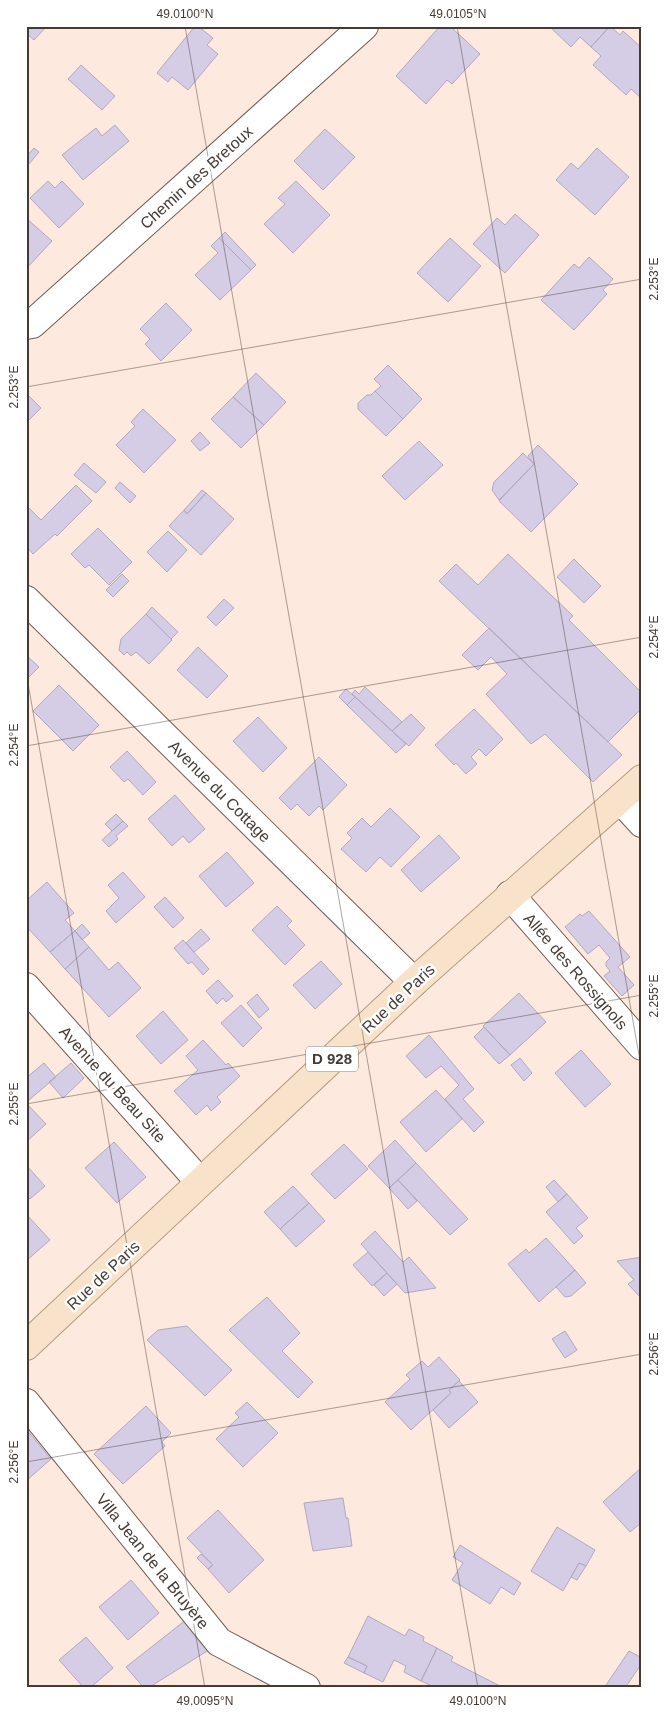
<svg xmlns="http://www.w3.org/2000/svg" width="668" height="1714" viewBox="0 0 668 1714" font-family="Arial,sans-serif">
<rect width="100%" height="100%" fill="#fde9dd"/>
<path fill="#d5cde5" stroke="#b1a9c0" d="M26 26H47L34 40 26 33Z
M195 26H198L213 38 207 45 218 54 188 90 172 77 168 82 157 73Z
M440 26H450L480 54 452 84 447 80 426 104 396 76Z
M549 26H610L591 47 580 37 571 47Z
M610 26 620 35 623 31 642 48V99L631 89 626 95 593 65 601 56 591 47Z
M81 65 115 96 102 110 68 79Z
M115 125 129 141 83 180 62 155 96 128 102 136Z
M325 129 355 157 323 190 294 161Z
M34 148 39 152 29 164 26 162V157Z
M597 148 629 177 595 215 556 180 571 163 578 169Z
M48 181 55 188 62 181 84 204 59 228 30 198Z
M296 181 330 215 293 253 264 224 285 204 278 198Z
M515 214 539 235 505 273 473 244 497 218 505 225Z
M26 218 52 241 26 269Z
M225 232 256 265 251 270 219 238Z
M219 238 251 270 220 300 195 275 218 253 211 246Z
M450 238 481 266 448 302 417 273Z
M589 257 613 279 603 290 607 294 574 330 541 300 574 264 579 268Z
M166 303 192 330 161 361 145 344 150 339 140 329Z
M388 365 422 399 403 419 375 391 381 386 374 379Z
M256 373 286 402 264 425 233 397Z
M375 391 403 419 386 436 358 409V403L367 395H371Z
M26 393 41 408 26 423Z
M233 397 264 425 241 448 211 419Z
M143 409 176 440 144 473 116 445 135 426 131 422Z
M200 432 210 443 200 451 191 441Z
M419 441 443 465 405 500 382 476Z
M538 445 578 484 531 532 499 501 534 464 528 456Z
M523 453 534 464 499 500 492 490 494 482Z
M84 463 106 482 96 493 74 475Z
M120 482 136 496 130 503 115 488Z
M76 485 92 501 57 536 55 534 33 554 26 546V505L41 520Z
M202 490 206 493 187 514 184 510Z
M206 493 234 519 201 555 169 526 184 510 187 514Z
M98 528 132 562 109 585 89 565 85 568 71 554Z
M168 531 187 550 167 572 147 552Z
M508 554 573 616 569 620 642 693V708L608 742 439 581 456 564 478 585Z
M574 559 601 586 584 603 557 577Z
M122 574 129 581 113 597 106 590Z
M224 599 234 608 216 626 207 617Z
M152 607 178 632 171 639 146 614Z
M146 614 172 640 149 664 136 652 131 656 127 652 124 655 119 650 121 639Z
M489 628 622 755 593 782 545 734 531 744 486 694 507 674 491 657 478 670 462 655Z
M198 647 228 676 207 698 177 670Z
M26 655 39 667 26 680Z
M59 685 99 725 73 751 33 711Z
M365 687 402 722 392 731 352 694 355 690 359 694Z
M346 689 355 697 347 705 339 697Z
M355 697 406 744 396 753 347 705Z
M474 709 503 739 486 756 479 749 471 757 477 764 466 774 456 763 454 765 435 745Z
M411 714 425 728 409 746 392 731Z
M258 717 287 748 263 772 233 741Z
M127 751 156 782 143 795 128 779 124 782 110 767Z
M319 757 347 785 323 810 319 806 309 816 297 804 291 810 279 798Z
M175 795 205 829 189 843 183 836 172 846 148 819Z
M390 808 420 837 391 867 380 857 366 872 341 849 352 838 347 833 362 818 371 827Z
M116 814 123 821 112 831 105 824Z
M123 821 128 826 116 836 118 839 109 847 102 840Z
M439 835 460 858 421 892 401 870Z
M227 852 254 883 226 907 199 876Z
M123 872 145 897 116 923 106 911 119 898 108 885Z
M47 882 74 913 65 920 75 931 50 952 26 926V901Z
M165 897 184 918 173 928 154 907Z
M277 906 292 921 287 926 305 945 285 965 252 930Z
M589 911 630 957 618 967 634 985 622 996 604 976 610 971 606 966V962L610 958 599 945 588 954 565 927 580 914 582 916Z
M82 924 90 933 82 940 75 931Z
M201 929 210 939 194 952 186 943Z
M75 931 89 947 65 969 50 952Z
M183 940 209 969 203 975 192 962 188 964 174 948Z
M89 947 109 970 118 962 141 988 109 1017 65 969Z
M321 961 342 984 315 1009 293 985Z
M218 980 233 996 226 1002 223 998 217 1004 206 991Z
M519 993 546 1022 510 1055 483 1026Z
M257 994 269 1009 259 1018 247 1003Z
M241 1005 262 1028 243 1047 221 1023Z
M163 1011 188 1040 161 1064 136 1036Z
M484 1027 510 1055 499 1064 474 1037Z
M429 1035 474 1089 463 1099 484 1122 474 1132 445 1099 459 1085 441 1066 426 1078 406 1056Z
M203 1040 226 1065 228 1063 240 1076 217 1097 221 1102 211 1111 207 1105 196 1115 174 1091 198 1070 186 1056Z
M581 1050 611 1084 585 1107 555 1073Z
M520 1058 532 1073 524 1081 511 1065Z
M44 1063 56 1077 29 1100 26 1097V1078Z
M71 1063 84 1078 63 1098 49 1082Z
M436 1090 462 1119 426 1152 400 1122Z
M26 1103 46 1124 26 1142Z
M395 1140 416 1163 389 1188 368 1166Z
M114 1142 146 1177 117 1203 85 1168Z
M344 1144 368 1169 335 1199 311 1174Z
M416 1163 468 1219 450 1235 398 1180Z
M26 1165 45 1186 30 1199 26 1195Z
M398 1180 417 1201 408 1209 389 1188Z
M554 1180 567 1194 558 1202 546 1187Z
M293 1186 309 1203 280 1229 264 1212Z
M567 1194 588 1218 576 1228 583 1236 574 1244 546 1212Z
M309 1203 325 1221 296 1247 280 1229Z
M27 1215 50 1240 26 1261V1216Z
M375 1231 403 1262 409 1257 436 1288 405 1293 361 1244Z
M546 1238 575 1270 539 1302 508 1264 526 1249 529 1253Z
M368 1252 387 1273 372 1286 353 1265Z
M642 1257V1299L628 1284 634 1280 617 1261Z
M575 1270 586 1283 571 1296 565 1297 556 1287Z
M387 1273 397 1284 384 1296 374 1285Z
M267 1297 300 1333 282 1351 313 1382 298 1398 229 1330Z
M187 1326 232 1370 205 1396 147 1340 158 1330Z
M565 1331 577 1350 565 1358 552 1339Z
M439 1357 460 1380 449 1390 451 1393 411 1430 385 1402 410 1379 406 1375 422 1361 428 1367Z
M459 1381 478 1402 449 1428 433 1410 451 1393 449 1390Z
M247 1402 278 1433 243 1467 216 1439 239 1417 235 1413Z
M146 1406 171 1433 162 1442 165 1446 123 1484 94 1454Z
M26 1429 51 1459 26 1481Z
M642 1467V1522L630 1532 603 1502Z
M343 1498 346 1518H348L352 1546 313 1551 304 1503Z
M218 1510 264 1560 229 1593 208 1569 213 1565 187 1538Z
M557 1527 595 1550 586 1566 579 1563 563 1591 531 1571Z
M460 1545 521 1583 514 1595 501 1587 490 1604 452 1580 463 1563 453 1557Z
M201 1554 213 1565 208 1569 197 1558Z
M579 1563 586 1566 577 1580 571 1577Z
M131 1580 159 1613 128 1640 99 1607Z
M368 1616 405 1636 409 1629 424 1637 423 1641 437 1648 421 1681 404 1672 406 1666 394 1660 383 1682 364 1673 367 1666 348 1657Z
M187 1619 212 1648 148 1688H144L126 1667Z
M86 1637 113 1668 90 1688H84L59 1660Z
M437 1648 453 1657 451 1661 504 1688H436L421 1681Z
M629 1651 642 1658V1663L625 1688H604Z
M348 1657 367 1666 364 1673 344 1663Z"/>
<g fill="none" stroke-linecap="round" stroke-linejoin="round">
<g stroke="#735e51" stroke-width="30">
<path id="minor" d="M26 325 32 324 364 26
M26 600 414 982
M620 799 642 823
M510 895 642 1046
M26 987 200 1182
M26 1403 219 1642 306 1688"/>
</g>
<g stroke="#b79b7e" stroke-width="30">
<path id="major" d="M26 1346 414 982 642 779"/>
</g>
<use href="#minor" stroke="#fff" stroke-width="28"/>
<use href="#major" stroke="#f9e2ca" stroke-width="28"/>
</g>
<path fill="none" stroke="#443b35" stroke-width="1" stroke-opacity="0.45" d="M185 26 478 1688M457 26 642 1072M26 29 40 26M26 387 642 279M26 672 205 1688M26 746 642 637M26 1104 642 995M26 1462 642 1354"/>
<g text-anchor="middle" stroke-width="5" stroke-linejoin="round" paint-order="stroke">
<rect fill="#fff" stroke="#7c7672" stroke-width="1" x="306" y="1046.5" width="52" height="25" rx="4"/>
<g font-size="15" font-weight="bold" fill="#443b35">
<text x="332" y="1064">D 928</text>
</g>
<g font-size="16" fill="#443b35" stroke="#fff">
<text transform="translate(196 177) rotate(-42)" y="6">Chemin des Bretoux</text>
<text transform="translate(220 791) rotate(45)" y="6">Avenue du Cottage</text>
<text transform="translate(576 971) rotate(49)" y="6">Allée des Rossignols</text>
<text transform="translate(398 998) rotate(-43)" y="6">Rue de Paris</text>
<text transform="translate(113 1084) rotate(48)" y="6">Avenue du Beau Site</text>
<text transform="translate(103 1275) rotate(-43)" y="6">Rue de Paris</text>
<text transform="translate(153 1561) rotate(51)" y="6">Villa Jean de la Bruyère</text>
</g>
</g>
<rect width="668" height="1714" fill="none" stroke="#ffffff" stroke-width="55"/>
<rect x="28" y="28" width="612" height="1658" fill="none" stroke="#443b35" stroke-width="2"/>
<g font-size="12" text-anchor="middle" fill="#443b35">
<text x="185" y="18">49.0100°N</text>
<text x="458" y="18">49.0105°N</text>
<text transform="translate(654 279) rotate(-90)" y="4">2.253°E</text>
<text transform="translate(14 387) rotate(-90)" y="4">2.253°E</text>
<text transform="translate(654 637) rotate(-90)" y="4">2.254°E</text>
<text transform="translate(14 745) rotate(-90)" y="4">2.254°E</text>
<text transform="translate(654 996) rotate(-90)" y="4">2.255°E</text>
<text transform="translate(14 1104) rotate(-90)" y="4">2.255°E</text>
<text transform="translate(654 1354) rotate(-90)" y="4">2.256°E</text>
<text transform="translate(14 1462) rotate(-90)" y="4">2.256°E</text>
<text x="205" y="1705">49.0095°N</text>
<text x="478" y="1705">49.0100°N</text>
</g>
</svg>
